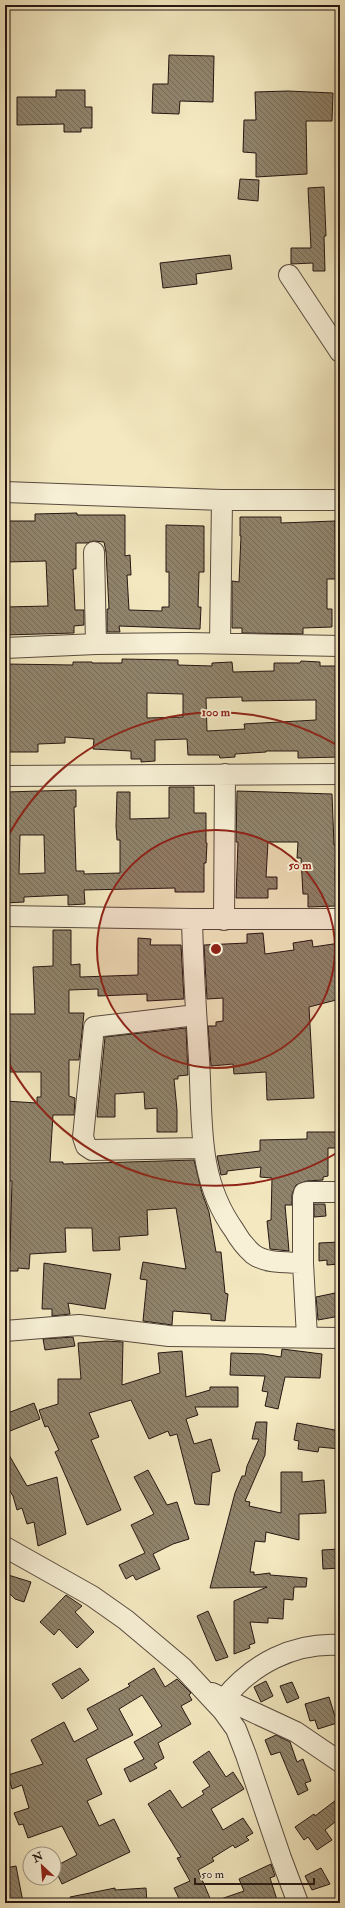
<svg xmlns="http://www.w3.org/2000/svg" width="345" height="1908" viewBox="0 0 345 1908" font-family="'IM FELL Double Pica',serif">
<defs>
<pattern id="building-back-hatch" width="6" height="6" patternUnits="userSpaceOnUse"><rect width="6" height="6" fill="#90846c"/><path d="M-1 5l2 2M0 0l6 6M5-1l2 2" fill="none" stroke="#756b57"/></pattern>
</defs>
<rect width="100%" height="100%" fill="#f3e8c0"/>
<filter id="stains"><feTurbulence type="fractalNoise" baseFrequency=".005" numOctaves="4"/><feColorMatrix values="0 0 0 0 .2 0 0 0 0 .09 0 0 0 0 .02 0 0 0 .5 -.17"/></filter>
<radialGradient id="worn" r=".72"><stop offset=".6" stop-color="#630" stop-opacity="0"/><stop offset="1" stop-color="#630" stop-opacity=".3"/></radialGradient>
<path fill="url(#building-back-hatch)" stroke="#251712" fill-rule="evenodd" d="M169 55 214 56 213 102 180 101 179 114 152 113 153 84H168Z
M56 90H85V107H92V128H81V132H64V124L17 125V97H56Z
M288 91 333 93 332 121H306L307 174 256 177V153L243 152 244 120H256L255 92Z
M240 179 259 180 258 201 238 199Z
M324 187 326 236H324L325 271H313V263L291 264V248H311L308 188Z
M230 255 232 269 196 274 197 284 163 288 160 263Z
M77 513V515H125V556L130 555 131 575H127L129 610 162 611V607H169V572H166V525L204 526V572H199L198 607H201L200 629 119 626 120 632H107V609H109L106 552 104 542 93 541 87 543H76V569H73L75 610H84V625L74 626V633L5 635V607L48 606 46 561 5 562V521H35V514Z
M240 517H281V523L335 521 336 579H327V609H332V627L303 628V634L242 633V628H232V581L239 582 241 536H240Z
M122 659 178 660V665L212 666V663L232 662 233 672 274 671V663H300L301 661 320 662V666H340V757L298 758V751H266V752L235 754V757L220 758 219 755H188L187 739 155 740V761L141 762V759H131V751L93 749 94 739 65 737V743L38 744V752H5V664L73 665V662H92V663H122ZM147 693 183 694V717L147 718ZM242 697V701L316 700V720L244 724 245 729 207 731 206 698Z
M169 787H194V813H206V843H207L206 863H204V892H175V888L84 890 85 904 68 905V895L24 897V902L5 903V792L76 790V807H74L76 871H84V874L120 873V840H117L116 826 117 792H130V819L169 818ZM20 835H44L45 873 19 874Z
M237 791 332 794 334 845H340V869H335L336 906 308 907V894H303L301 858H297L298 842H268L266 877H277V889H268V898H236L238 842H236Z
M53 930H71V965L80 964V977L138 975V938L151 939 150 945H181L184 999 147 1001V994L98 996V989L69 990V1013H84L79 1060H69V1096L75 1098 74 1115H53L50 1162H63V1164L194 1160 202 1193 209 1212 216 1252H221L225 1293 228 1294 225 1321 211 1320V1314L173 1311 172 1325 143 1321 147 1280 140 1279 143 1262 186 1269 176 1208 147 1210 148 1235 119 1237 120 1250 93 1251 92 1228H65L66 1252 30 1254 29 1269 18 1268V1271H5V1251H10L12 1181H5V1101L37 1103V1097H41V1072H10V1053H5V1014H35L33 967 53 966Z
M263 933 265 954 294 950 293 943 312 940 313 947 340 943V999L309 1007 314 1098 267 1100 266 1072 234 1074 233 1064 211 1066 208 1026H216V1022L223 1021V998L207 999 204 945 247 943V934Z
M186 1028 188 1075 178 1076V1079H174L177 1110V1132H157V1108L145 1109 144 1092 115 1094V1117H97L105 1037Z
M307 1132H339V1148H328V1176L323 1177V1180L307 1181 296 1185 292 1194V1205H285L289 1251 270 1249 267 1221 271 1220 272 1178 260 1177 261 1167 227 1171V1174L221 1175 217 1156 260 1151V1140L307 1139Z
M314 1204H325L326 1216 314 1217Z
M340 1242V1264L327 1265V1260L319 1261V1243Z
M44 1263 111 1274 105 1309 68 1303 70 1314 52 1316V1309H42Z
M340 1292V1316L318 1320 316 1297Z
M73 1337 75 1346 45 1350 43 1339Z
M106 1341 123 1342 122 1385 160 1373 158 1353 182 1351 186 1397 210 1390V1387H238V1407H195L198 1415 186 1419 194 1444 211 1439 220 1471 212 1473 209 1505 195 1504 177 1434 170 1436 168 1431 149 1439 131 1400 89 1413 99 1437 91 1440 121 1510 87 1525 55 1452 59 1450 48 1426 45 1427 39 1410 58 1404V1379H81L78 1343Z
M282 1349 322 1354 320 1378 285 1377 278 1409 265 1406 268 1392 262 1391 265 1376 230 1375 231 1353 263 1354 281 1357Z
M34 1403 40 1419 5 1433V1414Z
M256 1422H267L265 1455 245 1501 250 1502 249 1506 281 1513V1472H302V1482L324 1480 326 1513 299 1514V1540L266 1532 265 1542 255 1541 250 1572H254V1575L270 1573V1575L307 1578 306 1587H294L293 1600 284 1599 283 1619 268 1618V1623L250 1622 255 1643 249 1645 250 1648 234 1654V1601L267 1587 210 1588 235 1493 242 1476H245L247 1466 259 1439H252Z
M297 1423 340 1431V1449L319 1447 318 1452 298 1449 299 1441 294 1440Z
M5 1448 27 1486 57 1477 66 1534 38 1546 34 1522 27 1524 22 1508 17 1510 13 1496 5 1483Z
M148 1470 167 1505 177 1502 189 1539 173 1544 153 1554 160 1569 136 1580 133 1575 126 1579 119 1565 145 1553 131 1525 154 1514 134 1477Z
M340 1549V1568L323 1569 322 1550Z
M5 1574 31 1582 24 1602 15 1599 5 1589Z
M66 1595 82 1606 75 1612 94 1632 77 1648 59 1629 54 1635 40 1622Z
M208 1611 228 1657 216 1661 197 1616Z
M80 1668 89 1680 62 1699 52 1684Z
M154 1668 165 1687 177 1679 191 1693 189 1695 192 1700 181 1706 191 1724 158 1743 164 1758 154 1764 157 1768 130 1782 124 1769 144 1759 134 1742 162 1726 142 1695 119 1709 133 1735 86 1759 102 1794 87 1801 99 1826 114 1819 130 1852 62 1884 54 1867 77 1855 62 1826 28 1838 23 1824 19 1825 14 1813 29 1808 22 1785 12 1789 8 1775 43 1764 31 1740 64 1722 74 1742 98 1729 87 1709 130 1686 128 1684Z
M266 1681 273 1696 261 1702 254 1687Z
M292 1682 299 1698 287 1703 280 1686Z
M329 1697 337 1723 318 1729 315 1720 310 1721 305 1704Z
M276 1735 290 1742 297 1762 303 1759 311 1781 305 1783 308 1790 298 1795 280 1752 271 1755 265 1740Z
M209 1751 226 1777 233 1772 244 1789 211 1809 223 1830 243 1818 253 1833 246 1837 249 1840 235 1848 233 1845 212 1858 214 1861 198 1870 212 1903H181L174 1888 190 1881 177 1858 181 1857 148 1804 170 1790 182 1808 204 1794 202 1791 210 1786 193 1762Z
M340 1797V1818L325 1830 332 1840 317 1850 308 1837 304 1840 295 1827 314 1814 315 1816Z
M271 1864 275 1876 270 1878 278 1903H216L215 1901 244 1891 239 1879Z
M16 1866 23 1902 5 1903V1868Z
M321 1868 330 1884 312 1890 305 1876Z
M115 1888V1890L146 1888 147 1903H71L70 1897Z"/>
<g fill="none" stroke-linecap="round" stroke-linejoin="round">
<g stroke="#584b3e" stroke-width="22">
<path id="minor" d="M289 275 340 352
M5 492 222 500H340
M94 552 96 644
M220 643 222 500
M5 648 96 644 188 643 340 646
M5 776 340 774
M5 916 192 919H340
M192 919C193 966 196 1012 199 1059 203 1120 196 1177 234 1230 239 1239 245 1247 253 1254 266 1264 287 1262 303 1263
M224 920 225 774
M196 1015 94 1027 83 1137 86 1146 92 1150 203 1148
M5 1331 79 1325 169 1336 340 1338
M307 1337 303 1263V1197L304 1193 307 1192H340
M5 1547 92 1596 126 1620 183 1668 223 1711 236 1729 246 1755 281 1858 298 1903
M212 1693 296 1732 340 1762
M224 1699C252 1664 294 1642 340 1645"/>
</g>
<use href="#minor" stroke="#f7f0d6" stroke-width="20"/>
</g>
<circle cx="216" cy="949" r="119" fill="#8f2418" fill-opacity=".12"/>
<g fill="none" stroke="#8f2418" stroke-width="2">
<circle cx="216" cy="949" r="119"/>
<path d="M340 1151A237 237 0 0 1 6 1058M6 840A237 237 0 0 1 340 747"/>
</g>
<circle cx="216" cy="949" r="6" fill="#8f2418" stroke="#f7f0d6" stroke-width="2"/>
<g font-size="12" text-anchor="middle" font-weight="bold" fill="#8f2418" stroke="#f7f0d6" stroke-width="3.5" stroke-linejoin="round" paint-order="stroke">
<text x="216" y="716">100 m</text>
<text x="300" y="869">50 m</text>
</g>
<rect width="345" height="1908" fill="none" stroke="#f3e8c0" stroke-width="20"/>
<rect x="6" y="6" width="333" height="1896" fill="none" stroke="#251712" stroke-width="2"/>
<rect x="10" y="10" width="325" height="1888" fill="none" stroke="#251712"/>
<g transform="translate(42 1866) rotate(334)"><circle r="19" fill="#f7f0d6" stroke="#a39988"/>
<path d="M0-3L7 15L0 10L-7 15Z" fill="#8f2418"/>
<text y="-6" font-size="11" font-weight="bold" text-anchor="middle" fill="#251712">N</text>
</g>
<path d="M195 1878v6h119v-6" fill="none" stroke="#251712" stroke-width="2"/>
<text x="201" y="1878" font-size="12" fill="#251712" stroke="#f7f0d6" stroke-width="3" paint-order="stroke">50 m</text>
<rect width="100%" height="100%" filter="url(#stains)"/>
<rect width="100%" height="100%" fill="url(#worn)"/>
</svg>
